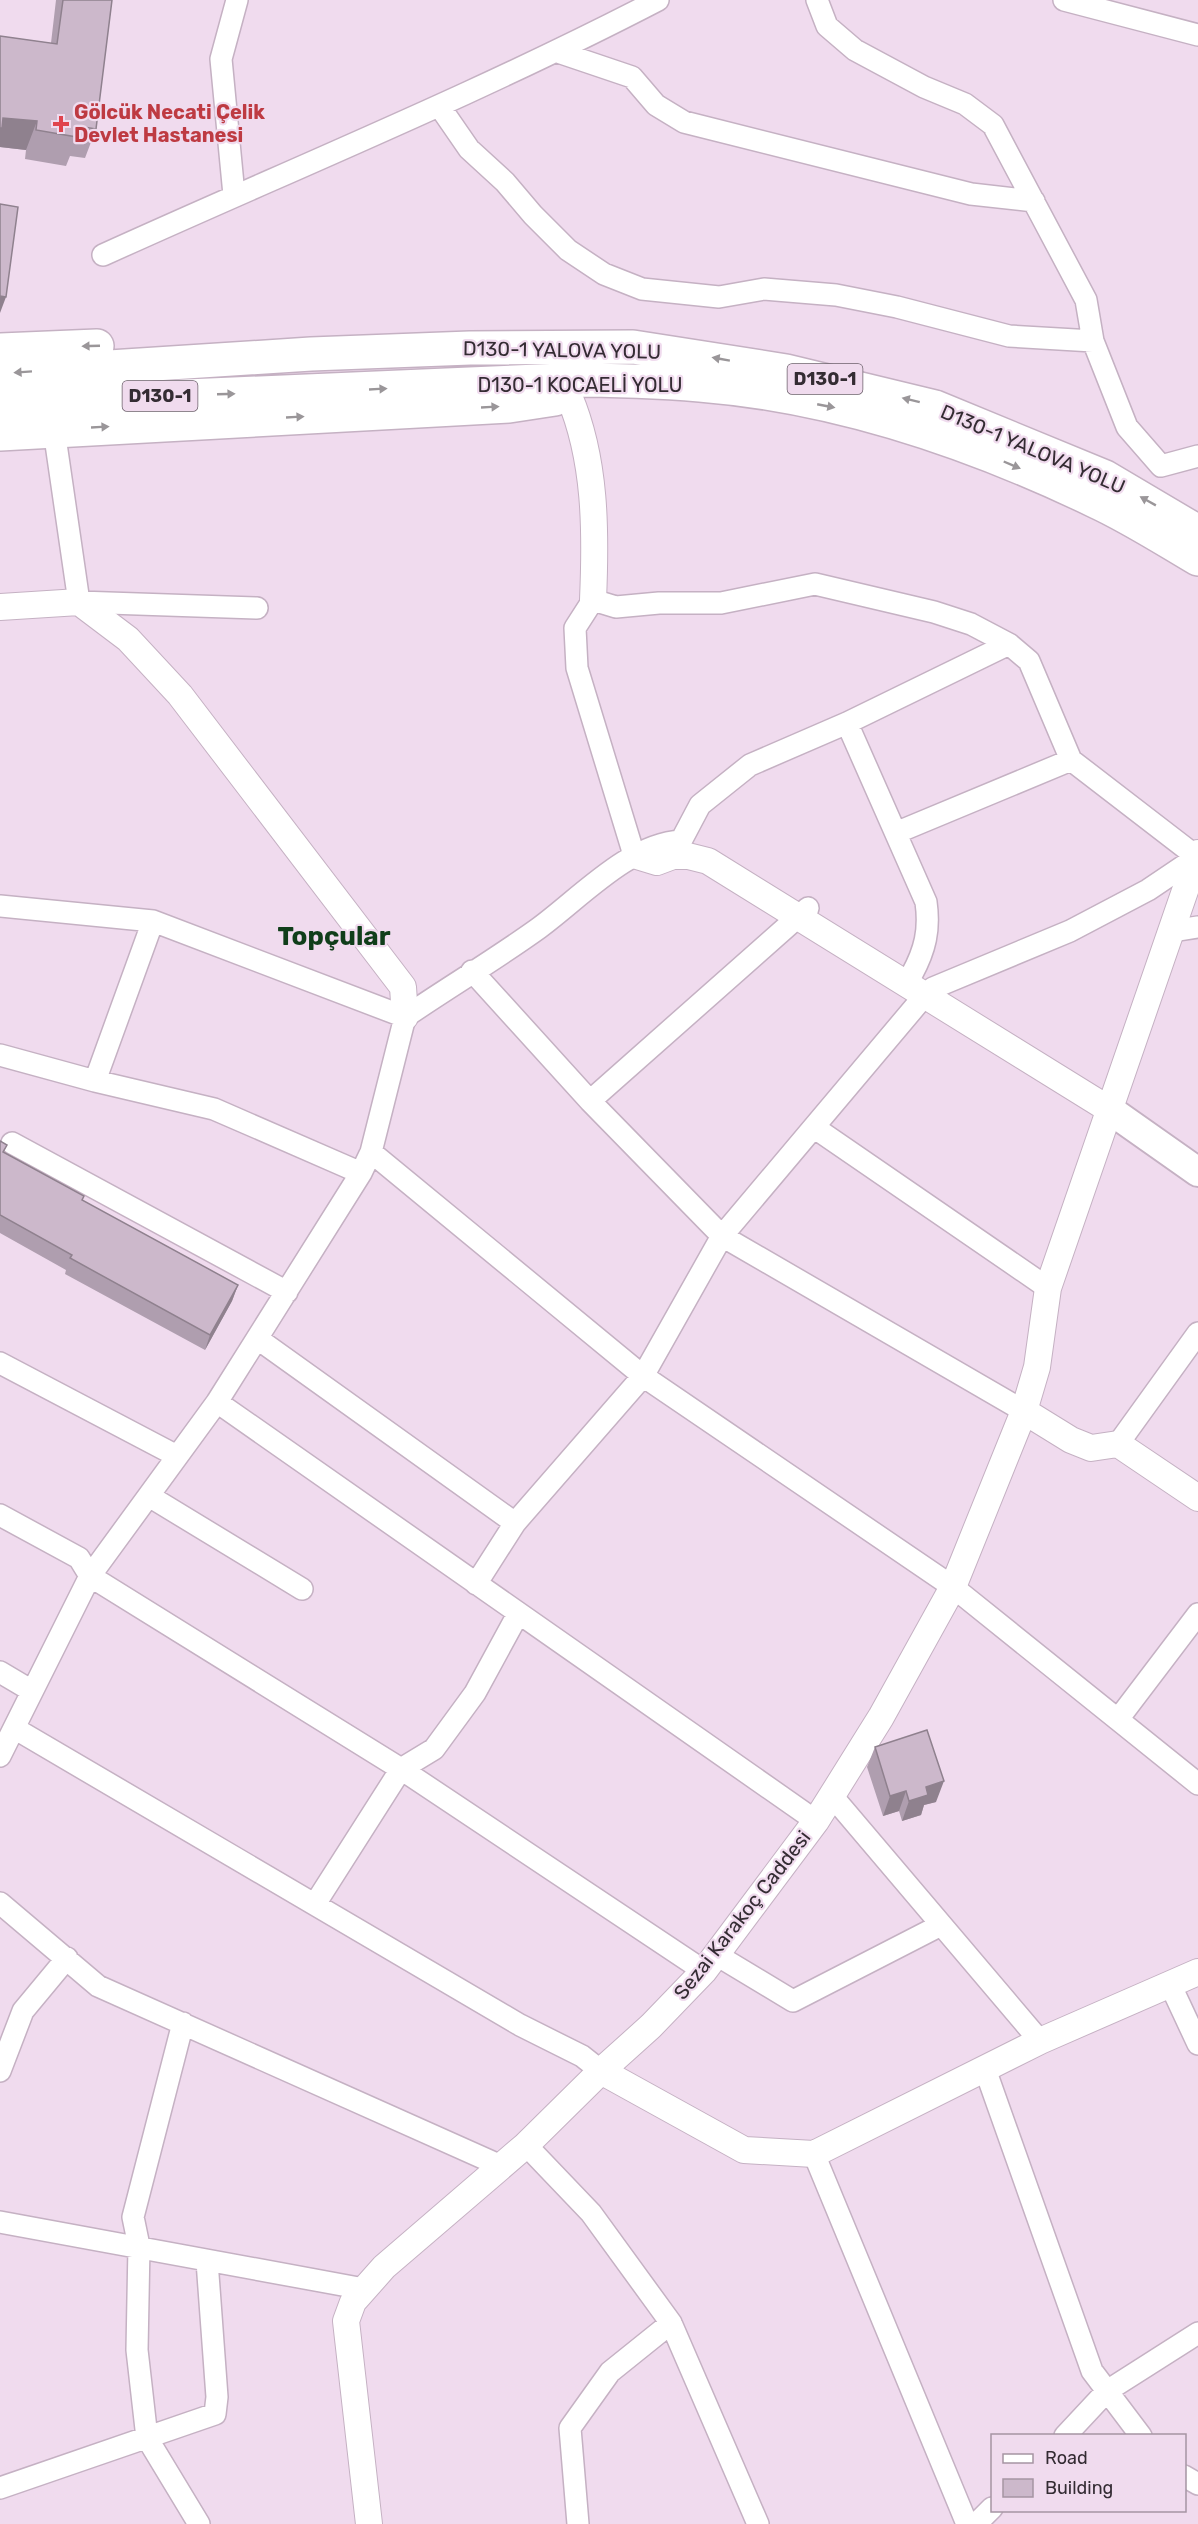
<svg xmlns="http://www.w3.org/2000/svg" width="1198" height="2524" viewBox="0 0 1198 2524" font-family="Rubik,sans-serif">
<rect width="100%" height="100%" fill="#f0dbee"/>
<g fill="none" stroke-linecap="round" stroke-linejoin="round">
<g stroke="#c5b1c3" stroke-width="24">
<path id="minor" d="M817 0 827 26 855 50 924 87 965 104 993 125 1086 300 1093 341 1127 427 1161 466 1198 456
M1064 0 1198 35
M558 52 632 77 656 105 684 122 971 194 1034 201
M440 107 469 149 505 182 533 215 568 250 604 274 642 289 719 297 764 289 836 295 897 307 1009 336 1093 341
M234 195 221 59 237 0
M103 255C288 171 477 94 658 0
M54 430 79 602 257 608
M847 723 926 902C930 930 925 950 912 974
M898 832 1071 760
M0 906 153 921 405 1017
M1172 931 1198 927
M472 971 590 1101 722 1236 1024 1411
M0 1055 95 1081 214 1109 361 1173
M95 1081 153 921
M590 1101 808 908
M815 1128 1048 1288
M12 1143 287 1292
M371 1152 643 1376 953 1587 1198 1784
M258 1339 515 1523
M0 1363 177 1456
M217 1402 816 1821
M1118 1444 1198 1333
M149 1496 302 1589
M0 1515 79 1558 90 1576 401 1769 704 1971
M476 1584 515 1523 643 1376 722 1236 925 995 933 988 1070 931 1148 890 1197 857 1071 760 1029 661 1009 644 971 624 934 612 815 584 721 603H659L616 607 593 600 575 628 577 668 634 855
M0 1672 32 1691
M1119 1718 1198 1614
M14 1728 520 2025 582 2056 601 2071
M0 1756 90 1576 217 1402 361 1173 371 1152 405 1017C449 987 496 959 539 928 580 898 629 844 681 841L700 805 750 765 847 723 1009 644
M833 1797 1040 2041
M0 1903 98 1986 501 2166
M315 1904 401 1769 434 1749 475 1693 518 1614
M715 1954 793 2001 941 1925
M1170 1984 1198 2044
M183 2023 133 2217 139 2246 137 2350 147 2438 199 2524
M985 2069 1092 2371 1141 2436
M0 2071 23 2011 67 1958
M526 2145 591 2213 671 2323 758 2524
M814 2154 967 2524
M0 2222 364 2289
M1065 2436 1107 2391 1198 2333
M1184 2476 1198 2484
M0 2488 215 2414 217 2397 207 2261
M578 2524 570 2428 610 2372 671 2323
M976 2524 992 2508"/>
</g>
<g stroke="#c5b1c3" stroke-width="28">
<path id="tertiary" d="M569 396C596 460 596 531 593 600
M0 607 79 602 128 639 180 695 403 987 405 1017
M634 855 657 862 673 856H688L708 861 1110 1110
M1024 1411 1071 1440 1091 1448 1118 1444 1198 1498
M601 2071 744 2150 814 2154 1040 2041 1198 1972
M369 2524 346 2321 353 2302 384 2267 526 2145 601 2071 651 2026 704 1971 816 1821 881 1717 953 1587 1024 1411 1037 1367 1048 1288 1198 853"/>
</g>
<g stroke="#c5b1c3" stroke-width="32">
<path id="secondary" d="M1110 1110 1198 1172"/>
</g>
<g stroke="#c5b1c3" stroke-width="36">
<path id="trunk" d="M0 350 97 346
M0 374 311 354 470 348 633 347 786 371 935 407 1105 477 1198 532
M0 404 563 380C609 380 654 381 700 385 836 396 972 442 1095 501 1130 517 1164 539 1198 559
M0 434 509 406 555 399"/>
</g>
<use href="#minor" stroke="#fff" stroke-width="21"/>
<use href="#tertiary" stroke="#fff" stroke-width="26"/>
<use href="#secondary" stroke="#fff" stroke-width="28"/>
<use href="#trunk" stroke="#fff" stroke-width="33"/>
</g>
<path fill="#af9eaf" d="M56 0H112L96 129 85 158 70 156 66 166 25 159 26 150 0 147V36L51 43Z
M0 1141 7 1145 4 1152 84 1196 82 1200 238 1285 232 1301 205 1350 65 1274 66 1270 0 1233Z
M875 1747 936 1802 924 1805 921 1815 902 1821 899 1811 883 1816 867 1767Z"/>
<path fill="#8f818e" d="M3 118 37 121 26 150 0 147V127Z
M0 296 6 297 0 313Z
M238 1285 232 1301 205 1350 210 1335Z
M944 1781 936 1802 924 1805 921 1815 902 1821 909 1801 926 1787Z
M906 1791 899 1811 883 1816 890 1796Z"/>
<path fill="#ccb8cb" stroke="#8f818e" stroke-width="1.5" d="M63 0H112L96 129 78 126 77 137 36 130 37 121 3 118 2 128H0V36L57 44Z
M0 204 18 207 6 297 0 296Z
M0 1141 7 1145 3 1152 84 1196 82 1200 238 1285 210 1335 70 1258 72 1255 0 1215Z
M927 1730 944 1781 926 1787 928 1795 909 1801 906 1791 890 1796 875 1747Z"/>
<defs><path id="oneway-solid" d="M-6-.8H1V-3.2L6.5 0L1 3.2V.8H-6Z" transform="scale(1.5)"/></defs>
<g fill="#9a9699">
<use href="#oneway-solid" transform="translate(91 346) rotate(178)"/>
<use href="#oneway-solid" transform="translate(721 359) rotate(-170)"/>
<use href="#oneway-solid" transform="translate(23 372) rotate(176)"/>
<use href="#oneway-solid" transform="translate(378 389) rotate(-3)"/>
<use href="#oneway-solid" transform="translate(226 394) rotate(-2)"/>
<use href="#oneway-solid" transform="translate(911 400) rotate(-166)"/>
<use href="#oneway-solid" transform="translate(826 406) rotate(11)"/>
<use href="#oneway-solid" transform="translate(490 407) rotate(-3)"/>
<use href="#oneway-solid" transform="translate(295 417) rotate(-3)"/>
<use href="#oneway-solid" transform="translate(100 427) rotate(-3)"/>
<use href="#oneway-solid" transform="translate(1012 465) rotate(23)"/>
<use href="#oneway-solid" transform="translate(1148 501) rotate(-151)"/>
</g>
<path fill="#e0444e" stroke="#f0dbee" stroke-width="2" d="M58 115h6v6h6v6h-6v6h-6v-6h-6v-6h6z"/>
<g text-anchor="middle" stroke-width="4.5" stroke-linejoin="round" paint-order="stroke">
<g fill="#f0dbee" stroke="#6c606b" stroke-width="1.5">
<rect x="787.5" y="364" width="75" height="30" rx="4.5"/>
<rect x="122.5" y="381" width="75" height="30" rx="4.5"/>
</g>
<g font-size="18" font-weight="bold" fill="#342c33">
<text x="825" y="385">D130-1</text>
<text x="160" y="402">D130-1</text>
</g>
<g font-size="20" font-weight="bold" fill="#be3a42" stroke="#f0dbee" text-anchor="start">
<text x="74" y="119">Gölcük Necati Çelik<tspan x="74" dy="23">Devlet Hastanesi</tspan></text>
</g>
<g font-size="20" fill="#342c33" stroke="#f0dbee">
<text transform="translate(562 350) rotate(1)" y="7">D130-1 YALOVA YOLU</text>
<text x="580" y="392">D130-1 KOCAELİ YOLU</text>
<text transform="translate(1033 449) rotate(23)" y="7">D130-1 YALOVA YOLU</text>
<text transform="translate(742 1915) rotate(-52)" y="7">Sezai Karakoç Caddesi</text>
</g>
<g font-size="26" font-weight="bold" fill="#103e1a" stroke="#f0dbee">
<text x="334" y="945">Topçular</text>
</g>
</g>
<rect x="991" y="2434" width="195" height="78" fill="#f0dbee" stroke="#a595a3" stroke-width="1.5"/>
<rect x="1003" y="2454" width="30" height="9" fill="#ffffff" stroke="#a595a3" stroke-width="1.5"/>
<text x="1045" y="2464" font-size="18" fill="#342c33">Road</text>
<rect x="1003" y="2479" width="30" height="18" fill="#ccb8cb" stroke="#a595a3" stroke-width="1.5"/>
<text x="1045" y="2494" font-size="18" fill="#342c33">Building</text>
</svg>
